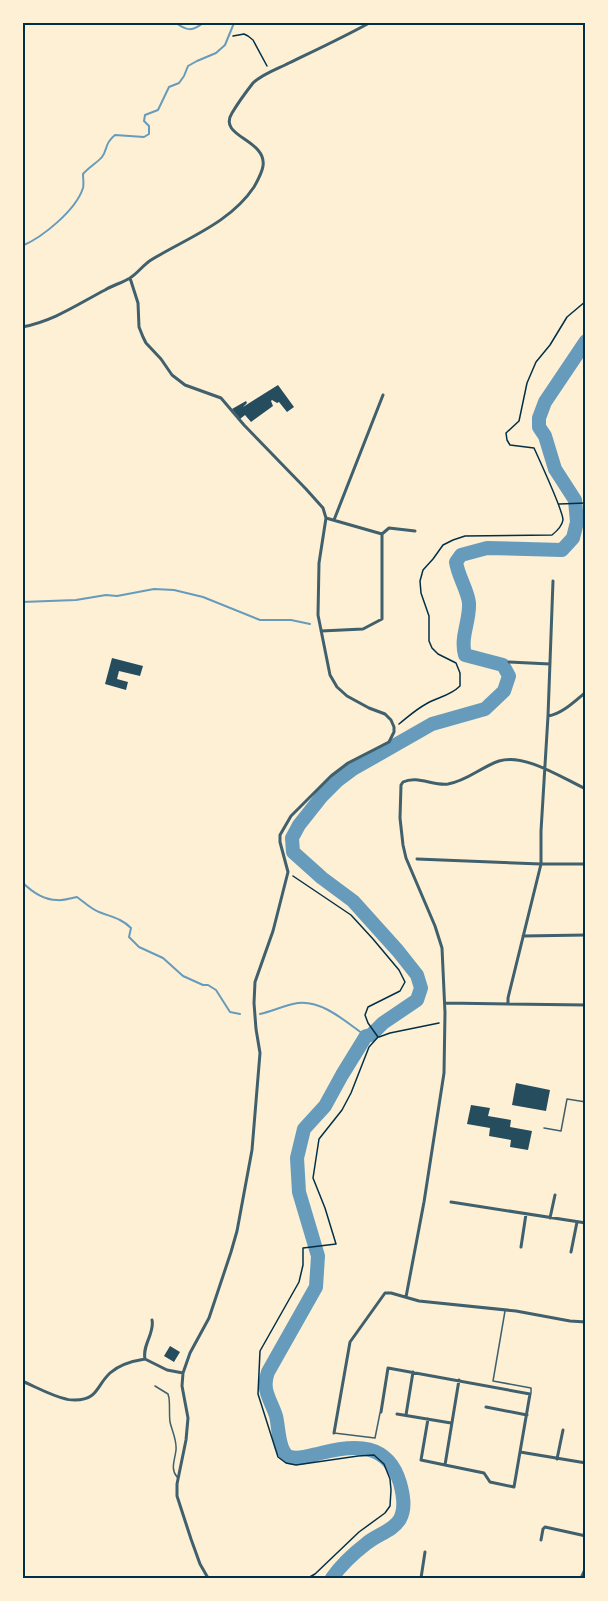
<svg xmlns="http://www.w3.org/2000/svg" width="608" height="1601" viewBox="0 0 608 1601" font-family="'DM Sans',sans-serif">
<rect width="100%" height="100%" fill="#fdf0d5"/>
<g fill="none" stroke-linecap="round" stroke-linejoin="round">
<path stroke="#669bbc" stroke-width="2" d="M120 22 140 24 146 22
M175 22C186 31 193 32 204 22
M224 22 234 23
M22 246C43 237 76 210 83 188 84 184 83 178 83 174 88 168 99 161 102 157 108 149 104 144 115 135L144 137 149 134V126L144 121 145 115 158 110 169 87 179 83 184 76 188 66 197 61 216 53 225 45 234 23 244 24
M22 602 76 600 106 595 117 596 154 589 174 590 203 597 260 620H291L310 624
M22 882C31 891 44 900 57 900 64 901 71 898 77 897 84 902 91 909 99 912 111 917 121 918 131 928L129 937 139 947 163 958 183 976 203 985H208L216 990 230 1012 240 1014
M260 1014C273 1011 285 1005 298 1003 323 1000 347 1023 366 1036"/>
<path stroke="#669bbc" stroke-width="14" d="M332 1578C341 1565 354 1553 367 1543 378 1534 393 1531 400 1519 406 1508 403 1494 400 1483 388 1443 356 1444 321 1453 312 1455 299 1460 290 1457 278 1453 279 1427 276 1416 271 1400 261 1390 268 1372L316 1287 318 1256 299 1192 297 1158 304 1129 325 1106 342 1075 366 1036 371 1035 383 1023 417 1000 421 988 417 975 398 951 353 901 322 878 293 852 292 838 299 825 322 796 337 781 353 769 432 724 485 709 504 691 509 676 503 665 465 655C460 637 470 621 469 603 468 591 458 576 456 562L461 555 487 548 562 550 573 538 577 522 575 500 555 469 545 436 539 427V418L545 402 586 341"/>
</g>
<path fill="#264d5e" d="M278 385 294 407 287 412 279 402 277 403 272 400 271 401 273 406 251 422 245 415 240 419 232 409 246 401 247 403 243 407Z
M112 658 143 666 140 676 119 671 117 679 128 682 126 690 105 684Z
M516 1083 550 1090 546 1111 512 1105Z
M471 1105 490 1108 488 1116 511 1120 510 1127 532 1131 528 1150 510 1147 511 1140 489 1136 490 1128 467 1124Z
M170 1346 180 1352 174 1362 164 1356Z"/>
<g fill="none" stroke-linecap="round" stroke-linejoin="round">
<path stroke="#003049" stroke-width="1.5" d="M233 36 244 34 248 36 253 40 267 66
M559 504 586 503
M399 724C408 717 415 710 426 704 438 697 450 696 460 686V673L456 663 438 654 432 648 429 641V616L421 593 420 581 423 570 433 559 443 545 453 540 465 536 552 535C557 531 562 526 563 520 563 511 539 459 534 448L510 445 507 440 506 433 519 421 527 383 536 362 550 345 567 317 586 301
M293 876 351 915 373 939 399 970 405 982 400 991 368 1007 365 1015 368 1023 378 1037 369 1047 351 1093 342 1110 319 1139 313 1178 325 1208 336 1244 303 1248V1265L299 1282 260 1351 258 1394 278 1457 286 1463 296 1465 358 1456 374 1455 384 1464 390 1479 391 1490 390 1506 385 1513 359 1532 315 1574 308 1578
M379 1037 390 1033 439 1023"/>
<path stroke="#3f606c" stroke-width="1.5" d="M544 1128 561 1131 567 1099 586 1102
M505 1311 493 1381 531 1388V1393
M155 1386 168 1394 169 1398C170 1406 169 1414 170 1422 172 1431 177 1440 176 1450 175 1460 170 1469 177 1477
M334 1433 375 1438 380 1413"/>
<path stroke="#3f606c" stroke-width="3" d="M130 278 138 303 139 327 143 337 146 343 161 359 172 375 185 385 221 398 244 425 306 489 323 508 326 518 319 563 318 615 330 675 337 687 347 696 369 708 385 714 391 720 394 727V732L389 742 348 763 331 776 291 816 280 835V842L288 872 273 931 255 982 254 1003 256 1029 260 1053 252 1150 237 1231 231 1252 209 1318 190 1353 183 1373 182 1386 188 1418 186 1440 177 1484V1496L191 1539 200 1564 208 1578
M22 327C54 321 78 304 105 290 113 285 122 283 130 278 138 273 143 265 151 260 187 238 230 223 254 187 258 180 262 173 263 166 267 139 217 137 232 113 238 103 246 92 253 83 262 74 277 69 289 63 316 50 344 37 371 22
M326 518 382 534
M334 520 383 395
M321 631 363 629 382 619V534L389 528 415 531
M509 662 550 664
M548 716C562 714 575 701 586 692
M417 859 541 864H586
M523 936 586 935
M445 1003 586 1005
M508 1003V998L541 864V831L548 716 553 581
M451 1202 586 1223
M550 1218 555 1195
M521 1247 526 1214
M571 1252 577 1222
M406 1297 424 1202 444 1073 445 1013 442 948 435 926 406 858 403 845 400 818 401 785 403 782C417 775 433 786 448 784 467 781 481 767 499 761 525 753 562 778 586 789
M152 1320C155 1333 142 1345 145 1359L167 1370 183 1373
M22 1381C36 1387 52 1396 66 1399 68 1400 73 1400 75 1400 98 1400 96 1386 110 1373 120 1364 132 1361 145 1359
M486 1407 527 1415
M381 1412 388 1368 530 1394 520 1452 586 1463
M397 1414 451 1423
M406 1415 413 1372
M428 1419 421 1460 445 1465 459 1380
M334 1433 350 1342 385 1293H391L419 1301 516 1311 570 1321 586 1322
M557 1459 563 1430
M445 1465 484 1473 490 1482 514 1487 520 1452
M541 1540 543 1529 545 1527 586 1536
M421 1578 425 1552
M581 1578 586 1567"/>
</g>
<rect width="608" height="1601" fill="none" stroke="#fdf0d5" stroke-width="48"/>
<rect x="24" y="24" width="560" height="1553" fill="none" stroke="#003049" stroke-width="2"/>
</svg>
